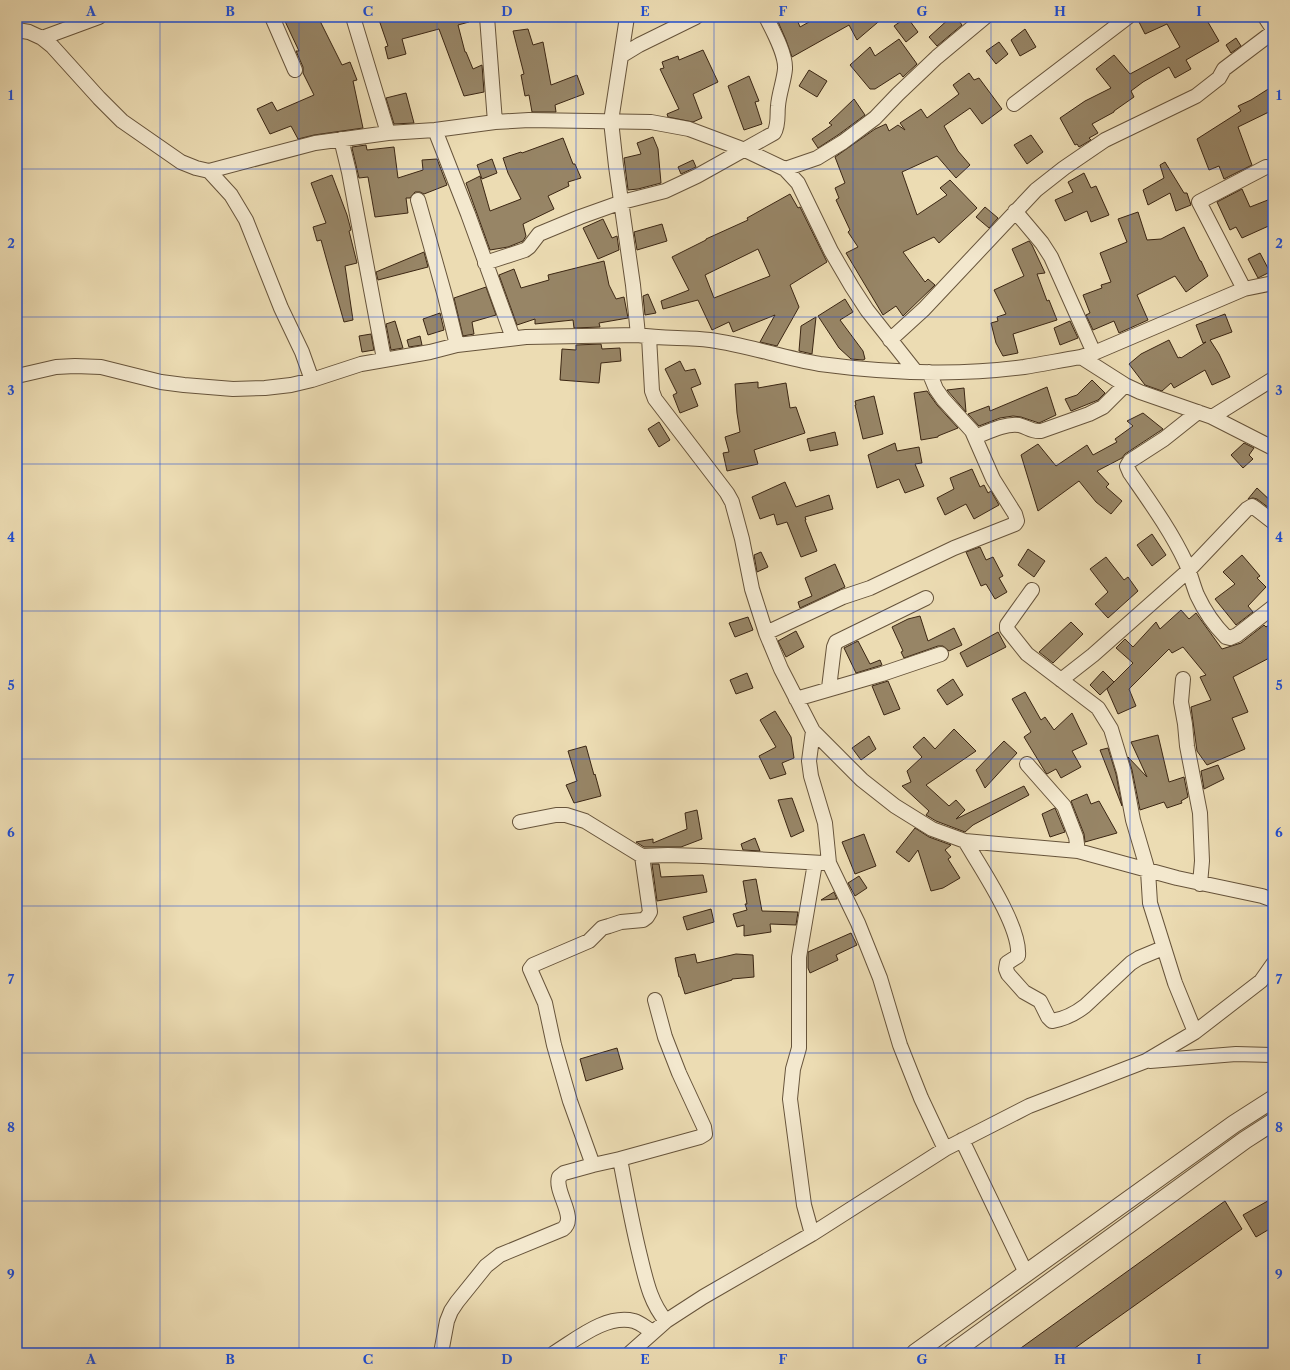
<svg xmlns="http://www.w3.org/2000/svg" width="1290" height="1370" viewBox="0 0 1290 1370" font-family="'Libre Caslon Text',serif">
<rect width="100%" height="100%" fill="#ecdcb3"/>
<filter id="stains"><feTurbulence type="fractalNoise" baseFrequency=".005" numOctaves="4"/><feColorMatrix values="0 0 0 0 .2 0 0 0 0 .09 0 0 0 0 .02 0 0 0 .5 -.17"/></filter>
<radialGradient id="worn" r=".72"><stop offset=".6" stop-color="#630" stop-opacity="0"/><stop offset="1" stop-color="#630" stop-opacity=".3"/></radialGradient>
<path fill="#978566" stroke="#3b2613" fill-rule="evenodd" d="M283 17H318L342 65 350 62 357 80 353 81 363 128 314 135 298 139 291 126 270 134 257 109 272 102 277 111 314 95 303 73V67L296 51H299Z
M378 17H469V22L458 25 465 52H466L473 69 482 65 484 92 464 96 439 29 402 39 406 54 388 59 385 47 388 46Z
M776 17H796L800 27 818 17H884L857 40 849 25 792 57 786 40Z
M907 17 918 32 906 42 894 26Z
M951 17H956L962 25 937 46 929 37Z
M1149 17H1205L1219 41 1186 60 1191 69 1175 78 1169 67 1143 82 1131 91 1134 97 1114 111V112L1092 124 1098 133 1089 138 1091 140 1079 147 1077 144 1075 145 1060 118 1085 101 1111 88 1096 69 1114 55 1130 74 1180 47 1167 24 1145 34 1139 22Z
M528 29 533 45 543 42 551 85 577 75 584 94 555 105 556 112H532L529 95 525 96 521 75 524 74 513 31Z
M1025 29 1036 47 1020 56 1011 40Z
M1236 38 1241 46 1231 53 1226 45Z
M899 39 917 64 903 77 900 73 875 89H870L850 65 870 47 875 56Z
M999 42 1008 54 996 64 986 51Z
M703 50 718 82 693 94 702 118 693 122 668 117 667 114 679 109 660 69 664 68 662 62 678 56 679 60Z
M809 70 827 81 817 97 799 86Z
M969 73 974 80 979 78 1002 109 982 124 970 108 944 126 958 151 970 165 956 178 937 156 902 172 917 215 947 195 940 188 950 180 977 208 939 243 934 237 903 252 925 282 928 279 935 285 903 316 896 306 883 315 846 253 858 247 848 232 850 230 836 200 839 198 835 188 845 183 835 157 875 129 886 124 889 131 898 125 905 130 900 123 921 109 927 118 959 94 953 85Z
M749 76 759 101 755 102 762 124 744 130 728 86Z
M1273 86V110L1238 127 1252 165 1224 179 1219 166 1209 170 1197 139 1241 111 1238 106 1251 100Z
M406 93 414 123 394 124 386 98Z
M854 99 865 115 838 135 818 148 812 139 832 125 829 123Z
M1031 135 1043 152 1027 164 1014 145Z
M653 137 658 149 661 183 638 189 628 190 624 158 641 154 637 143Z
M563 138 573 164H575L581 178 568 182 569 186 548 196 554 209 523 224 526 236 523 241 508 247 490 250 466 183 480 176 490 211 521 199 508 173 503 158 521 152 522 153Z
M366 145 367 150 394 147 398 178 423 170 422 160 437 159 447 185 424 194 420 192H415L410 198H406L408 213 375 217 368 177 359 178 352 148V147Z
M492 159 497 173 482 179 477 165Z
M693 160 696 167 681 174 678 167Z
M1165 162 1184 193H1187L1191 205 1176 211 1170 193 1148 205 1143 190 1164 178 1160 165Z
M1084 173 1091 188 1096 186 1109 215 1091 222 1087 211 1065 221 1055 200 1073 192 1068 182Z
M332 175 347 215 351 230 349 231 357 263 345 266 353 320 344 322 321 240 317 241 313 227 326 223 311 183Z
M1242 189 1250 207 1273 198V224L1242 238 1236 227 1230 230 1217 202Z
M790 194 798 208 800 207 827 262 790 285 799 307 777 346 760 342 775 315 733 332 729 322 712 330 698 300 663 309 661 301 689 290 672 257 706 240V239L748 220 747 218ZM758 249 770 276 714 298 705 275Z
M985 207 998 218 989 228 976 217Z
M1138 212 1147 240 1161 239 1184 227 1200 261H1201L1208 276 1186 292 1175 276 1137 295 1148 320 1119 333 1114 321 1093 330 1086 315 1090 313 1083 295 1102 288 1101 285 1111 282 1100 253 1127 242 1118 219Z
M603 219 612 238 617 236 619 250 598 259 583 228Z
M662 224 667 241 637 250 634 232Z
M1029 241 1032 245 1045 273 1037 274 1047 301 1049 300 1057 320 1013 334 1018 353 1003 356 996 343 991 323 998 321 997 317 1006 314 994 290 1024 276 1012 249Z
M424 252 428 267 378 280 376 272Z
M1260 253 1270 272 1258 278 1248 259Z
M604 261 609 285 616 299 624 297 628 318 599 323 600 327 574 328 573 320 535 324V319L517 325 499 275 514 269 521 288 549 280 548 275Z
M486 287 496 315 472 322 474 334 463 336 454 298Z
M648 294 656 313 645 315 643 296Z
M845 299 853 312 840 320 863 351 865 359 863 360 851 359 839 348 818 316Z
M440 313 444 330 428 335 423 319Z
M1225 314 1232 332 1210 340 1219 354 1230 377 1212 385 1205 370 1174 388 1171 383 1162 391 1145 385 1129 364 1141 354 1169 340 1178 358 1180 357 1181 358 1206 342 1203 343 1196 325Z
M816 317 812 354 799 351 801 326Z
M395 321 403 348 391 350 386 324Z
M1070 321 1078 338 1060 345 1054 328Z
M371 334 374 350 362 352 359 336Z
M420 336 422 345 409 347 407 340Z
M601 344 602 349 620 348 621 361 601 363 599 383 560 380 562 349 576 350V345Z
M680 361 685 371 695 369 701 384 691 388 698 406 680 413 673 395 677 393 665 369Z
M1092 380 1105 393 1098 400 1071 411 1065 399 1077 395Z
M758 382V388L786 383 790 408 796 407 805 433 754 450 758 464 727 471 723 453 729 452 725 437 740 432 737 413 735 384Z
M1047 387 1056 415 1039 423 1021 417 1013 416 1000 418 979 426 968 414 989 406 990 411Z
M964 388 966 412 947 390Z
M927 391 937 405 958 428 938 436V437L921 440 914 393Z
M874 396 883 434 863 439 855 405H856L855 401Z
M1143 413 1163 429 1125 454 1122 458 1097 471 1109 484 1106 487 1122 501 1111 514 1096 502 1079 481 1038 511 1021 455 1038 444 1056 466 1087 445 1093 455 1117 442 1115 439 1133 426 1127 421Z
M659 422 670 440 659 447 648 429Z
M835 432 838 445 810 451 807 439Z
M895 443 897 451 919 447 922 463 915 464 924 486 905 493 899 479 877 488 868 455Z
M1244 443 1254 448 1249 455 1253 459 1243 468 1231 455Z
M972 469 980 487 984 485 988 493 991 491 999 505 974 519 966 504 945 515 937 498 954 489 950 478Z
M785 482 796 507 829 495 833 509 805 517 806 520H805L817 551 801 557 787 522 777 525 774 514 760 519 752 497Z
M1257 488 1273 503V511L1257 499 1253 498 1248 499Z
M1152 534 1166 555 1152 566 1137 545Z
M980 547 986 560 993 557 1003 576 999 578 1007 592 995 599 986 584 981 586 966 552Z
M1028 549 1045 561 1034 577 1018 565Z
M761 552 768 567 757 572 754 555Z
M1242 555 1260 576 1257 578 1266 587 1248 606 1253 612 1236 625 1215 599 1235 584 1223 572Z
M1106 557 1124 580 1128 577 1138 591 1108 618 1095 604 1108 592 1090 569Z
M835 564 845 587 800 608 798 602 812 596 805 578Z
M1181 610 1189 619 1196 613 1222 649 1241 643 1264 625 1266 627 1273 622V656L1233 677 1248 712 1232 718 1245 749 1207 765 1197 751 1191 707 1211 700 1200 677 1206 675 1183 647 1172 653 1169 649 1129 689 1136 706 1118 714 1107 689 1133 663 1116 648 1125 639 1133 647 1156 622 1160 629Z
M920 616 928 641 954 628 962 645 949 651 943 646H938L904 658 901 652 903 651 892 627 908 619Z
M748 617 753 630 735 637 729 623Z
M1071 622 1083 634 1053 663 1039 652Z
M796 631 804 647 786 657 778 641Z
M998 632 1006 647 967 667 960 653Z
M858 641 870 664 880 660 882 665 856 673 844 648Z
M1103 671 1114 682 1100 695 1090 685Z
M747 673 753 688 736 694 730 680Z
M953 679 963 695 947 705 937 690Z
M888 681 900 709 884 715 872 686Z
M1025 692 1041 720 1045 717 1054 730 1072 713 1087 744 1072 751 1081 767 1061 778 1056 769 1047 774 1046 773 1024 737 1031 732 1012 699Z
M775 711 791 737 794 758 782 763 786 774 770 779 759 756 776 747 760 720Z
M954 729 976 751 926 785 949 806 956 800 965 810 956 819 1024 786 1029 795 973 825 965 832 936 821 926 815 929 811 902 786 911 782 907 771 922 757 913 747 924 737 935 749Z
M1158 735 1169 782 1184 777 1188 797 1181 801 1182 803 1167 808 1164 802 1140 810 1132 770 1128 757 1147 777 1131 742Z
M869 736 876 749 861 760 852 748Z
M1004 741 1017 753 985 788 976 770Z
M586 746 594 775 595 774 601 796 574 803 566 785 577 781 568 751Z
M1108 748 1116 774 1122 806 1100 750Z
M1218 765 1224 779 1204 789 1201 771Z
M1087 794 1091 804 1099 801 1117 833 1085 842 1084 834 1071 801Z
M792 798 804 831 791 837 778 800Z
M1055 808 1065 832 1050 837 1042 814Z
M697 810 702 839 681 847H644L636 842 653 839V843L687 829 685 813Z
M915 828 929 837 951 845 945 850 951 857 948 859 960 878 943 888 931 891 918 850 909 862 896 852Z
M864 834 876 866 855 874 842 842Z
M755 838 760 851 743 850 741 844Z
M652 864H659L661 877 703 875 707 892 657 901Z
M859 876 867 888 855 896 848 883Z
M756 879 762 911 798 912 796 925 770 924 771 932 744 936V925L737 927 733 914 747 910 745 904H747L743 881Z
M834 892 837 899 821 900Z
M711 909 714 922 687 930 683 917Z
M851 933 857 945 836 955 838 960 810 973 808 968V952Z
M695 954 697 963 736 954 753 955 754 977 732 979V980L685 994 680 977H679L675 958Z
M617 1048 623 1069 586 1081 580 1059Z
M1273 1198V1227L1256 1237 1243 1215Z
M1225 1201 1242 1229 1068 1353H1014Z"/>
<g fill="none" stroke-linecap="round" stroke-linejoin="round">
<g stroke="#67543b" stroke-width="16">
<path id="minor" d="M272 17 295 70
M353 17 388 133
M487 17 495 122
M1265 17 1273 29
M17 30 29 32 42 38 52 46 99 98 122 121 181 162 196 168 209 171 315 143 388 133 435 130 495 122 529 120 651 122 689 129 745 150 785 169 798 183 831 251 852 287 867 310 916 372
M42 38 99 17
M621 56 627 17
M1014 104 1128 17
M435 130 468 214 513 338
M341 139 349 172 384 359
M785 169 817 158 843 142 875 118 898 94 937 57 985 17
M209 171 231 195 246 220 281 308 302 352 312 380
M418 200 445 296 457 345
M1015 211 1042 243 1051 257 1094 353
M485 263 525 250 529 247 539 234 580 217 622 202 665 191 697 176 774 133C779 125 777 114 778 106 779 93 784 81 785 69 786 54 773 31 766 17
M1244 289 1199 202 1266 167
M638 335 633 285 616 166 611 121 621 56 639 45 696 17
M649 337 652 391 655 399 727 493 732 502 742 539 752 589 766 633 781 669 813 731 809 761 811 776 825 823 829 863 858 923 880 978 900 1045 921 1098 945 1149
M890 340 924 309 1036 190 1064 168 1105 140 1196 96 1219 78 1224 69 1273 32
M1081 357 1094 353 1244 289 1273 283
M17 376 56 367 75 366 101 367 161 382 184 385 233 389 265 388 291 385 312 380 361 364 430 352 457 345 526 337 638 335C662 339 686 337 710 340 747 345 783 358 820 364 887 373 957 376 1024 367 1043 364 1062 360 1081 357L1125 385 1140 392 1212 417 1273 448
M1198 412 1164 439 1130 461 1127 466 1130 473C1150 502 1171 531 1186 563 1190 573 1193 585 1197 595 1204 610 1214 625 1226 637L1230 638 1237 635 1273 607
M1212 417 1273 379
M975 437C988 432 1005 423 1019 425 1028 427 1031 432 1041 431L1089 414 1103 407 1125 385
M1032 590 1007 625V629L1027 654 1098 708 1111 729 1124 772 1133 820 1148 871 1150 903 1175 983 1195 1032
M766 633 843 597 870 588 954 548 1015 524 1017 521 1015 514 993 479 972 431 943 399 936 389 929 372
M1183 679 1181 702 1185 724 1187 746 1200 813 1202 861 1200 884
M1061 680 1093 655 1189 570 1247 509 1252 506 1255 508 1273 522
M829 688 834 647 836 642 926 598
M796 699 882 674 941 654
M813 731 862 780 895 806 932 829 965 841 1078 851 1177 878 1262 896 1273 900
M1027 764 1064 806 1076 837 1078 851
M520 822 556 815H566L585 821 642 856 668 855 703 856 823 863
M965 841C981 868 1021 927 1018 956L1007 963 1006 969 1008 974 1024 992 1040 1001 1048 1017 1052 1021C1064 1019 1076 1013 1085 1006L1131 963 1139 958 1163 948
M655 1000 665 1037 679 1073 704 1127 705 1134 700 1137 620 1159C626 1191 632 1224 640 1256 646 1280 650 1302 666 1321
M1150 1061 1236 1054 1273 1055
M962 1140 1026 1273
M620 1159 593 1165 570 1101 554 1045 545 1003 530 969 533 965 589 941 602 928 609 926 621 922 643 920 647 917 650 912 642 856
M812 1234 804 1205 790 1099 793 1069 799 1048V957L815 863
M441 1353 447 1321 451 1311 457 1302 486 1266 500 1255 563 1229C578 1218 554 1192 559 1177L564 1173 593 1165
M554 1353C577 1339 606 1314 634 1321 641 1323 647 1329 653 1332
M630 1353 666 1321 703 1297 812 1234 945 1149 1029 1106 1146 1061 1195 1032 1261 981 1273 964"/>
</g>
<g stroke="#67543b" stroke-width="19">
<path id="tertiary" d="M915 1353 1234 1124 1273 1099
M952 1353 1245 1140 1273 1122"/>
</g>
<use href="#minor" stroke="#f3e8ce" stroke-width="14"/>
<use href="#tertiary" stroke="#f3e8ce" stroke-width="17"/>
</g>
<path fill="none" stroke="#1d4ed8" stroke-width="1" stroke-opacity="0.55" d="M160 17V1353M299 17V1353M437 17V1353M576 17V1353M714 17V1353M853 17V1353M991 17V1353M1130 17V1353M17 169H1273M17 317H1273M17 464H1273M17 611H1273M17 759H1273M17 906H1273M17 1053H1273M17 1201H1273"/>
<rect width="1290" height="1370" fill="none" stroke="#ecdcb3" stroke-width="44"/>
<rect x="22" y="22" width="1246" height="1326" fill="none" stroke="#1d4ed8" stroke-width="1.5"/>
<g font-size="13" text-anchor="middle" font-weight="bold" fill="#1d4ed8">
<text x="91" y="16">A</text>
<text x="230" y="16">B</text>
<text x="368" y="16">C</text>
<text x="507" y="16">D</text>
<text x="645" y="16">E</text>
<text x="783" y="16">F</text>
<text x="922" y="16">G</text>
<text x="1060" y="16">H</text>
<text x="1199" y="16">I</text>
<text x="11" y="100">1</text>
<text x="1279" y="100">1</text>
<text x="11" y="248">2</text>
<text x="1279" y="248">2</text>
<text x="11" y="395">3</text>
<text x="1279" y="395">3</text>
<text x="11" y="542">4</text>
<text x="1279" y="542">4</text>
<text x="11" y="690">5</text>
<text x="1279" y="690">5</text>
<text x="11" y="837">6</text>
<text x="1279" y="837">6</text>
<text x="11" y="984">7</text>
<text x="1279" y="984">7</text>
<text x="11" y="1132">8</text>
<text x="1279" y="1132">8</text>
<text x="11" y="1279">9</text>
<text x="1279" y="1279">9</text>
<text x="91" y="1364">A</text>
<text x="230" y="1364">B</text>
<text x="368" y="1364">C</text>
<text x="507" y="1364">D</text>
<text x="645" y="1364">E</text>
<text x="783" y="1364">F</text>
<text x="922" y="1364">G</text>
<text x="1060" y="1364">H</text>
<text x="1199" y="1364">I</text>
</g>
<rect width="100%" height="100%" filter="url(#stains)"/>
<rect width="100%" height="100%" fill="url(#worn)"/>
</svg>
